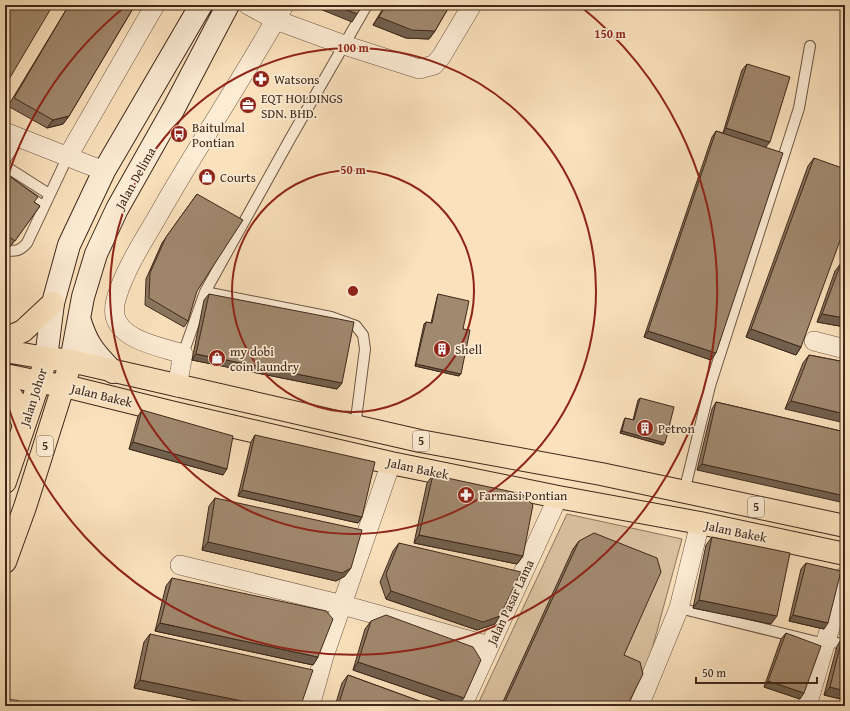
<svg xmlns="http://www.w3.org/2000/svg" width="850" height="711" viewBox="0 0 850 711" font-family="'Gentium Book Plus',serif">
<rect width="100%" height="100%" fill="#fbe2bd"/>
<filter id="stains"><feTurbulence type="fractalNoise" baseFrequency=".005" numOctaves="4"/><feColorMatrix values="0 0 0 0 .2 0 0 0 0 .09 0 0 0 0 .02 0 0 0 .5 -.17"/></filter>
<radialGradient id="worn" r=".72"><stop offset=".6" stop-color="#630" stop-opacity="0"/><stop offset="1" stop-color="#630" stop-opacity=".3"/></radialGradient>
<path fill="#dbc2a1" stroke="#8d755e" d="M567 514 682 539 648 664 630 706H477Z"/>
<g fill="none" stroke-linecap="round" stroke-linejoin="round">
<g stroke="#6e5643" stroke-width="12">
<path id="lane" d="M5 160 20 137
M5 166 49 194
M5 182H8L43 206
M5 250C15 252 20 251 27 243L68 156
M205 292 331 317 356 326 363 335 365 349 355 427
M183 354 205 292 290 139 367 5
M684 492 710 386 799 108 810 46
M679 608 825 644
M826 640 845 645
M5 704 17 706"/>
</g>
<g stroke="#6e5643" stroke-width="20">
<path id="street" d="M248 5 276 20 344 45 419 69 434 65 441 57 472 5
M5 132 104 171
M68 156 155 5
M814 341 845 349
M177 387 183 354C162 347 121 341 115 316 114 310 115 302 117 296 127 264 147 236 163 207 202 139 246 73 284 5
M180 565 343 605 489 646
M310 706 324 656 391 463
M462 706 558 497
M639 706 679 608 700 523
M807 706 845 576"/>
</g>
<g stroke="#3f281a" stroke-width="24">
<path id="secondary" d="M79 318C87 345 94 352 113 372
M46 358 53 303 69 245 104 171 201 5
M71 361 83 297 96 254 117 209 174 108 228 5"/>
</g>
<g stroke="#3f281a" stroke-width="24">
<path id="primary" d="M5 339 23 331 53 303
M5 351 46 358
M5 375 39 382"/>
</g>
<g stroke="#3f281a" stroke-width="24">
<path id="highway" d="M39 382 65 386 170 412 391 463 558 497 700 523 845 554
M5 386 15 402 24 426
M5 482 39 382 46 358 71 361 420 441 601 474 845 526
M5 562 25 507 68 371"/>
</g>
<use href="#lane" stroke="#fcecd4" stroke-width="10"/>
<use href="#street" stroke="#fcecd4" stroke-width="19"/>
<use href="#secondary" stroke="#fcecd4" stroke-width="22"/>
<use href="#primary" stroke="#fbe2bd" stroke-width="22"/>
<use href="#highway" stroke="#fbe2bd" stroke-width="22"/>
</g>
<path fill="#8a765f" stroke="#3f281a" d="M69 5H135L69 116 63 124 47 128 8 106Z
M385 5H450L435 31 429 39 406 38 373 25Z
M747 64 766 147 711 360 644 337 712 137 716 131 723 133 742 70Z
M814 158 801 347 796 355 746 337 808 166Z
M5 178 34 202 40 206 10 247 5 243Z
M197 194 188 321 184 327 145 305 146 279 162 243Z
M841 263 845 327 817 322 835 271Z
M209 294 342 383 337 389 192 360 204 300Z
M438 294 463 329 459 376 415 366 424 324 426 322 431 323 437 297Z
M809 355 845 362 785 409 803 363Z
M640 398 665 443 663 445 620 433 624 420 625 418 633 420 638 400Z
M716 402 845 432 697 470 712 409Z
M142 410 223 475 129 449 138 416Z
M255 435 362 517 358 523 238 496 251 442Z
M433 475 523 556 517 564 414 543 427 483Z
M215 498 345 576 336 581 202 550 209 506Z
M712 537 771 624 693 608 706 545Z
M579 541 624 655 627 706H501L573 549Z
M399 543 495 624 477 630 386 599 380 582 393 551Z
M806 563 824 629 789 621 801 569Z
M172 578 318 657 313 665 155 631 166 586Z
M845 616V636L840 635Z
M371 621 458 706 353 670 365 629Z
M786 633 800 699 764 687 781 639Z
M150 634 302 702 300 706H221L134 688 144 642Z
M842 638 845 700 824 695 837 646Z
M348 675 433 706H335L342 683Z"/>
<path fill="#71604e" stroke="#3f281a" d="M310 5H335L357 14 352 22Z
M379 17 435 31 429 39 406 38 373 25Z
M69 116 63 124 47 128 53 120Z
M726 128 770 142 765 148 722 135Z
M822 314 845 318V327L817 322Z
M751 329 801 347 796 355 746 337Z
M648 331 716 353 711 360 644 337Z
M196 354 342 383 337 389 192 360Z
M416 364 461 374 459 376 415 366Z
M791 401 845 414V423L785 409Z
M622 431 665 443 663 445 620 433Z
M133 442 227 469 223 475 129 449Z
M702 464 845 496V503L697 470Z
M242 490 362 517 358 523 238 496Z
M419 535 523 556 517 564 414 543Z
M208 542 351 568 345 576 336 581 202 550Z
M391 591 500 616 495 624 477 630 386 599Z
M699 600 777 616 771 624 693 608Z
M793 615 828 623 824 629 789 621Z
M160 623 318 657 313 665 155 631Z
M845 629V636L840 635Z
M358 662 464 698 458 706 353 670Z
M140 680 266 706H221L134 688Z
M768 681 804 693 800 699 764 687Z
M830 687 845 691V700L824 695Z
M302 702 300 706H295Z"/>
<path fill="#a1896f" stroke="#3f281a" d="M5 5H53L5 86Z
M69 5H135L69 116 53 120 14 98Z
M335 5H363L357 14Z
M386 5H450L435 31 412 30 379 17Z
M747 64 790 77 770 142 726 128Z
M716 131 783 153 716 353 648 331Z
M814 158 845 169V227L801 347 751 329Z
M8 175 38 197 34 202 40 206 15 241 5 234V178Z
M197 194 243 220 197 291 188 321 149 298 150 273 166 237Z
M841 263H845V318L822 314Z
M209 294 354 322 342 383 196 354Z
M438 294 469 301 463 329 470 330 461 374 416 364 426 322 432 323Z
M809 355 845 362V414L791 401Z
M640 398 674 407 665 443 622 431 625 418 634 420Z
M716 402 845 432V496L702 464Z
M142 410 233 436 227 469 133 442Z
M255 435 375 462 362 517 242 490Z
M433 475 522 494 533 505 523 556 419 535Z
M215 498 362 530 351 568 342 573 208 542Z
M594 533 657 558 661 572 624 655 640 662 643 674 627 706H503L579 541Z
M712 537 790 553 777 616 699 600Z
M399 543 521 572 500 616 483 622 391 591 386 574Z
M806 563 841 571 828 623 793 615Z
M172 578 326 611 333 619 318 657 160 623Z
M386 615 473 647 481 660 464 698 358 662 371 621Z
M786 633 821 646 804 693 768 681Z
M150 634 313 670 302 702 295 706H266L140 680Z
M842 638 845 639V691L830 687Z
M348 675 433 706H338Z"/>
<g fill="none" stroke="#8f2418" stroke-width="2">
<circle cx="353" cy="291" r="121"/>
<circle cx="353" cy="291" r="243"/>
<path d="M6 182A364 364 0 0 1 126 6M580 6A364 364 0 1 1 6 400"/>
</g>
<defs>
<g id="pharmacy-disc" transform="scale(0.9)"><circle r="9.5" fill="#8f2418" stroke="#fcecd4"/><path d="M-2-6h4v4h4v4h-4v4h-4v-4h-4v-4h4Z" fill="#fff"/></g>
<g id="office-disc" transform="scale(0.9)"><circle r="9.5" fill="#8f2418" stroke="#fcecd4"/><path d="M-6-3h4V-5.5h4V-3h4V5H-6ZM-1-4.5V-3h2v-1.5ZM-6 0V1H6V0Z" fill="#fff"/></g>
<g id="bus-disc" transform="scale(0.9)"><circle r="9.5" fill="#8f2418" stroke="#fcecd4"/><path d="M-5-6H5V4H4V6H2V4H-2V6H-4V4H-5ZM-3.5-4V0h7V-4ZM-3.5 1.2v1.5H-2V1.2ZM2 1.2v1.5H3.5V1.2Z" fill="#fff"/></g>
<g id="shop-disc" transform="scale(0.9)"><circle r="9.5" fill="#8f2418" stroke="#fcecd4"/><path d="M-5-2.5h2.3a2.7 3.5 0 0 1 5.4 0H5L5.5 6h-11ZM-1.5-2.5h3a1.5 2.3 0 0 0-3 0Z" fill="#fff"/></g>
<g id="building-disc" transform="scale(0.9)"><circle r="9.5" fill="#8f2418" stroke="#fcecd4"/><path d="M-4-6H4V6H1V3H-1V6H-4ZM-2.5-4.3h1.7v1.8h-1.7ZM.8-4.3h1.7v1.8H.8ZM-2.5-1h1.7V.8h-1.7ZM.8-1h1.7V.8H.8Z" fill="#fff"/></g>
</defs>
<g fill-rule="evenodd">
<use href="#pharmacy-disc" x="261" y="79"/>
<use href="#office-disc" x="248" y="105"/>
<use href="#bus-disc" x="179" y="134"/>
<use href="#shop-disc" x="207" y="177"/>
<use href="#building-disc" x="442" y="349"/>
<use href="#shop-disc" x="217" y="358"/>
<use href="#building-disc" x="645" y="428"/>
<use href="#pharmacy-disc" x="466" y="495"/>
</g>
<g text-anchor="middle" stroke-width="3.5" stroke-linejoin="round" paint-order="stroke">
<g fill="#fcecd4" stroke="#786352" stroke-width="1">
<rect x="413" y="431" width="16" height="20" rx="3"/>
<rect x="37" y="436" width="16" height="20" rx="3"/>
<rect x="748" y="497" width="16" height="20" rx="3"/>
</g>
<g font-size="12" font-weight="bold" fill="#3f281a">
<text x="421" y="445">5</text>
<text x="45" y="450">5</text>
<text x="756" y="511">5</text>
</g>
<g font-size="13" fill="#3f281a" stroke="#fcecd4" text-anchor="start">
<text x="274" y="84">Watsons</text>
<text x="261" y="103">EQT HOLDINGS<tspan x="261" dy="15">SDN. BHD.</tspan></text>
<text x="192" y="132">Baitulmal<tspan x="192" dy="15">Pontian</tspan></text>
<text x="220" y="182">Courts</text>
<text x="455" y="354">Shell</text>
<text x="230" y="356">my dobi<tspan x="230" dy="15">coin laundry</tspan></text>
<text x="658" y="433">Petron</text>
<text x="479" y="500">Farmasi Pontian</text>
</g>
<g font-size="13" fill="#3f281a" stroke="#fcecd4">
<text transform="translate(135 178) rotate(-61)" y="5">Jalan Delima</text>
<text transform="translate(102 395) rotate(14)" y="5">Jalan Bakek</text>
<text transform="translate(33 397) rotate(-72)" y="5">Jalan Johor</text>
<text transform="translate(418 468) rotate(12)" y="5">Jalan Bakek</text>
<text transform="translate(736 531) rotate(12)" y="5">Jalan Bakek</text>
<text transform="translate(510 602) rotate(-65)" y="5">Jalan Pasar Lama</text>
</g>
</g>
<circle cx="353" cy="291" r="6" fill="#8f2418" stroke="#fcecd4" stroke-width="2"/>
<g font-size="12" text-anchor="middle" font-weight="bold" fill="#8f2418" stroke="#fcecd4" stroke-width="3.5" stroke-linejoin="round" paint-order="stroke">
<text x="610" y="38">150 m</text>
<text x="353" y="52">100 m</text>
<text x="353" y="174">50 m</text>
</g>
<rect width="850" height="711" fill="none" stroke="#fbe2bd" stroke-width="20"/>
<rect x="6" y="6" width="838" height="699" fill="none" stroke="#3f281a" stroke-width="2"/>
<rect x="10" y="10" width="830" height="691" fill="none" stroke="#3f281a"/>
<path d="M696 677v6h121v-6" fill="none" stroke="#3f281a" stroke-width="2"/>
<text x="702" y="677" font-size="12" fill="#3f281a" stroke="#fcecd4" stroke-width="3" paint-order="stroke">50 m</text>
<rect width="100%" height="100%" filter="url(#stains)"/>
<rect width="100%" height="100%" fill="url(#worn)"/>
</svg>
